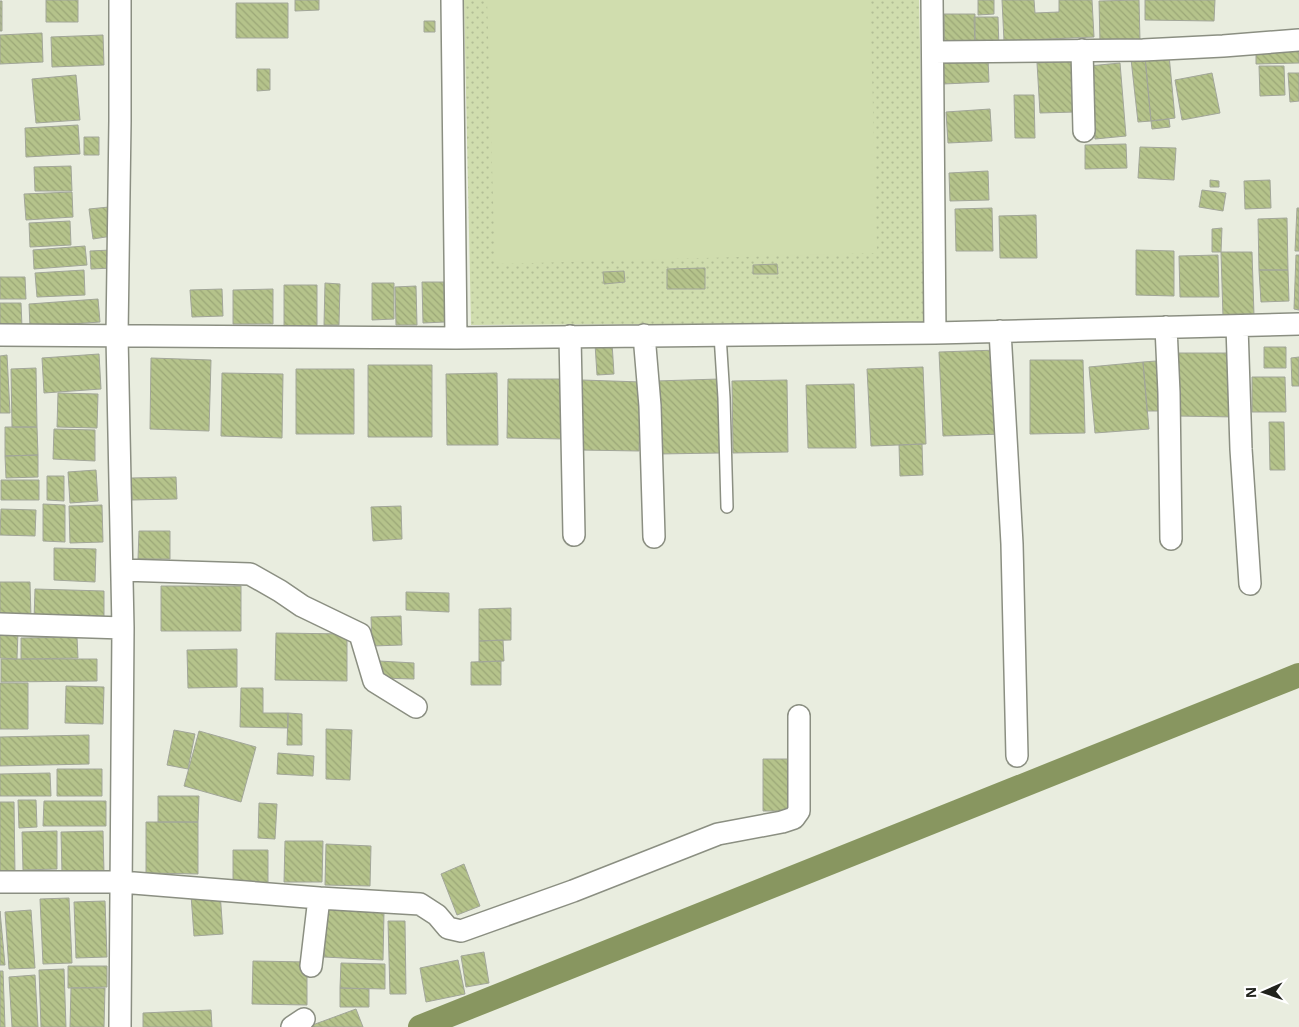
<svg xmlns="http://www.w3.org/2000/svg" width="1299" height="1027" viewBox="0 0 1299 1027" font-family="'Noto Sans',sans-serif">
<defs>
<pattern id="grass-dots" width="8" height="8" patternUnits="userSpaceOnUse" patternTransform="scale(1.25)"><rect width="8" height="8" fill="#d0ddae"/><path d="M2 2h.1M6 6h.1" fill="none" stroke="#b2bd95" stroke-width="1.8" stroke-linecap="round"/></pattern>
<pattern id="building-back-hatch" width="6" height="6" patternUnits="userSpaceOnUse" patternTransform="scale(1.25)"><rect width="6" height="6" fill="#b5c38b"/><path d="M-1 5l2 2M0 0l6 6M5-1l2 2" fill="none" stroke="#9ba777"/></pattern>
</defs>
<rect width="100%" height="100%" fill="#e9eddf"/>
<path fill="url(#grass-dots)" d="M464 0H919L926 323 471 325Z"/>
<path fill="#d0ddae" d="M487 0H870L877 253 495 264Z"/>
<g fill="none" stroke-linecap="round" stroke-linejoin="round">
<path stroke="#889660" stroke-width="24" d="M420 1027 1299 675"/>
</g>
<path fill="url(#building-back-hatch)" stroke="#a2a699" d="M46 0H78V22H46Z
M295 0H319V10L295 11Z
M978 0H994V14L978 15Z
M1002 0H1034L1035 13 1059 12V0H1092L1094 37 1004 41Z
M1139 0 1140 41 1100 42 1099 1Z
M1145 0H1215L1214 21 1145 20Z
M0 1H2V31H0Z
M236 3H288V38H236Z
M944 14H975V48L944 49Z
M974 17H998L999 48H975Z
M424 21H435V32H424Z
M42 33 43 62 0 64V35Z
M103 35 104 65 52 67 51 37Z
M1299 45V63L1256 64V47Z
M1169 55 1175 118 1151 121 1145 57Z
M1145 57 1151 121 1138 122 1131 59Z
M988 58 989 82 943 84 942 59Z
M1073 61 1075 112 1040 113 1037 63Z
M1120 63 1126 136 1095 139 1089 66Z
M1259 66H1284L1285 95 1260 96Z
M257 69H270V90L257 91Z
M1212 73 1220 113 1182 120 1175 80Z
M1288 73H1299V101L1290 102Z
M76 75 80 120 36 123 32 79Z
M1014 95H1034L1035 138H1015Z
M990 109 992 141 948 143 946 112Z
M1169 119 1170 127 1152 129 1151 121Z
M78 125 80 154 26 157 25 128Z
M84 137H99V155H84Z
M1126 144 1127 168 1085 169V145Z
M1140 147 1176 148 1174 180 1138 178Z
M71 166 72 191H35L34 167Z
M988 171 989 200 950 201 949 173Z
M1210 180 1219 181V187H1210Z
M1270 180 1271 208 1245 209 1244 181Z
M1202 190 1226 193 1223 211 1199 207Z
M72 192 73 217 26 220 24 194Z
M109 207 112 236 93 239 89 209Z
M992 208 993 251H956L955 209Z
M1297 208H1299V251H1295Z
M1036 215 1037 258H1000L999 216Z
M1287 218 1288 270H1259L1258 219Z
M70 221 71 245 30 247 29 223Z
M1222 228 1221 252H1212V229Z
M85 246 87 265 34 269 33 250Z
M111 250 112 268 91 269 90 251Z
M1136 250 1174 251V296L1136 295Z
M1221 252H1252L1254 316 1223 317Z
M1218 255 1219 297H1180L1179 256Z
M1296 255H1299V310L1294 309Z
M777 264 778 274H753V265Z
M705 268V289H667V269Z
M84 270 85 295 37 297 35 273Z
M1259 270H1288L1289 301 1261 302Z
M624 271 625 282 604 284 603 272Z
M0 277H25L26 299H0Z
M422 282H444L445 322 423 323Z
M325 283 340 284 339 325H324Z
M372 283H394V319L372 320Z
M284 285H317V327H284Z
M416 286 417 325H396L395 287Z
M222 289 223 316 192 317 190 290Z
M273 289V324H233V290Z
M98 299 100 322 30 327 29 304Z
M0 303H21L22 327H0Z
M612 343 614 374 597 375 595 344Z
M1264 347H1286V368H1264Z
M998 350 1002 434 943 436 939 352Z
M1177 353H1236V417L1177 416Z
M99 354 101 389 44 393 42 358Z
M7 355 10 413H0V356Z
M1299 357V386H1292L1291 358Z
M151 358 211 360 209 431 150 429Z
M1030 360H1083L1085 433 1030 434Z
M1156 361 1160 411H1147L1143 362Z
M1143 362 1149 429 1095 433 1089 367Z
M368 365H432V437H368Z
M923 367 926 444 871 446 867 369Z
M36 368 37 427H12L11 369Z
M296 369H354V434H296Z
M222 373 283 374 282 438 221 436Z
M497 373 498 445H447L446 374Z
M1252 377H1285L1286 412H1252Z
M508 379H565V439L507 438Z
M719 379 720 453 658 454 656 381Z
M582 380 641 382 639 451 580 450Z
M787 380 788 452 733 453 732 381Z
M854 384 856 448H808L806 385Z
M58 393 98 394 97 428 57 427Z
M1269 422H1284L1285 470H1270Z
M5 427H37L38 455 5 456Z
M54 429 95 430V461L53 459Z
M922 444 923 475 900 476 899 445Z
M38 455V477L6 478 5 456Z
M96 470 98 501 70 503 68 472Z
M47 476H64V501L47 500Z
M176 477 177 499 132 500 131 478Z
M1 480H39V500H1Z
M43 504 65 505V542L43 541Z
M102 505 103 542 70 543 69 506Z
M401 506 402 539 373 541 371 507Z
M1 509 36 510 35 536 0 535Z
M139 531H170V559H138Z
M54 548 96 549 95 582 54 580Z
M0 582H30L31 619H0Z
M161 586H241V631H161Z
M35 589 104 591V622L34 620Z
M406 592 449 593V612L406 610Z
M511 608V640L479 641V609Z
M401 616 402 645 372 646 371 617Z
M0 630 18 631 17 659 0 658Z
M276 633 347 634V681L275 680Z
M77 637 78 658 21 659V638Z
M503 640 504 661 479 662V641Z
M237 649V687L188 688 187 650Z
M1 659H97V681L1 682Z
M379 661 414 663V679L379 678Z
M501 661V685H471V662Z
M0 683H28V729H0Z
M66 686 104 687 103 724 65 723Z
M241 688H263V713H288V728L240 727Z
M288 713 302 714V745H287Z
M326 729 352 730 350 780 326 779Z
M174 730 195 734 188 769 167 765Z
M199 731 256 747 241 802 184 786Z
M89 735V764L0 766V737Z
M278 753 314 756 313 776 277 774Z
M763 759H795V811H763Z
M57 769H102V796H57Z
M50 773 51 796H0V774Z
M158 796H199L198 822H158Z
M18 800H36L37 827 19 828Z
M44 801H106V826H43Z
M0 802H14L15 875H0Z
M259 803 277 804 275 839 258 838Z
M146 822H198V874L146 873Z
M57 831V869L23 870 22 832Z
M103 831 104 873H62L61 832Z
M285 841H323L322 882H284Z
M326 844 371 846 370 886 325 885Z
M233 850H268V883H233Z
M464 864 480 906 457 915 441 874Z
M220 892 223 934 194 936 191 895Z
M69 898 72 963 43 964 40 899Z
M105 901 107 957 76 958 74 902Z
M326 909 384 912 383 960 324 957Z
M31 910 35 968 9 969 5 912Z
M0 911 5 965H0Z
M388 921H405L406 994H390Z
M484 952 489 983 466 987 461 956Z
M458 960 465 994 426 1002 420 968Z
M253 961 307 962V1005L252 1004Z
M341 963 385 964V989L340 988Z
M68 966H107V987L68 988Z
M64 969 66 1027H41L39 970Z
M0 971H3L5 1027H0Z
M35 975 38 1027H12L9 977Z
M71 988H105L104 1027H70Z
M340 988 369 989V1007H340Z
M356 1009 363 1027H307Z
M211 1010 212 1027H143V1013Z"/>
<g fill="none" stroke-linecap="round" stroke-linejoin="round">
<g stroke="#8b8f82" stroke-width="14">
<path id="service" d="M720 335 724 398 727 507"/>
</g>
<g stroke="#8b8f82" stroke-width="24">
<path id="minor" d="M452 0 456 338
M932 0 935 333
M1082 50 1084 131
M934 52 1143 50 1223 46 1299 40
M1237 326 1241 449 1250 584
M1166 327 1169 393 1171 539
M1000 331 1012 544 1017 756
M0 335 456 338 935 333 1299 324
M644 335 650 406 654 537
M570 336 574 535
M122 570 250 574 280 591 302 606 360 634 374 681 416 707
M0 624 123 628
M0 882H121L319 898 420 904 437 915 448 928 461 931 573 891 718 834 782 822 794 818 799 811V716
M311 966 319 898
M120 1027 123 628 117 336 120 121V0
M292 1027 304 1019"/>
</g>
<use href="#service" stroke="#fff" stroke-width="11"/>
<use href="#minor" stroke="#fff" stroke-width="21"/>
</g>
<g transform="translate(1264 992) rotate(268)" stroke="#ffffff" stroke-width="4" paint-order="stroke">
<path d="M0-4L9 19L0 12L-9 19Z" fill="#20221c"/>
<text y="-8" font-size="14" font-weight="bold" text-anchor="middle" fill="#20221c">N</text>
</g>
</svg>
